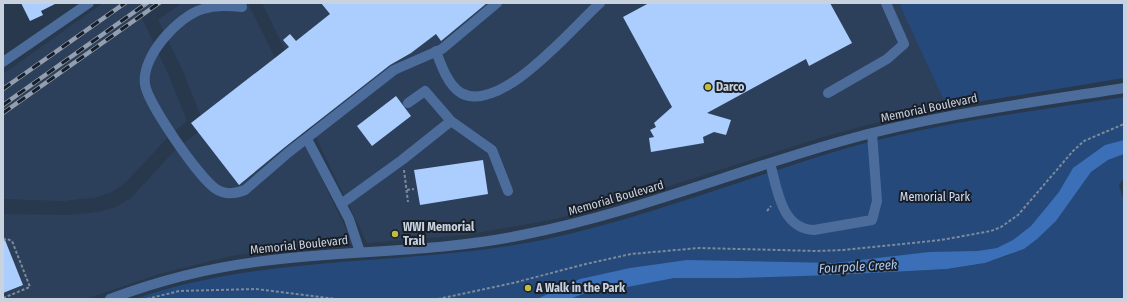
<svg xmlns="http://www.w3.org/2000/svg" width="1127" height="302" viewBox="0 0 1127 302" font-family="'Fira Sans Condensed',sans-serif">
<rect width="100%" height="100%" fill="#28384d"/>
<path fill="#2d405b" d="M103 3H163L142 18 169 76 187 121 168 137 127 181 112 192 98 197 63 201 3 199V74Z
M182 3H248L281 70 272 74 353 244 276 250 231 256 159 274 86 299H3V214L70 215 98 212 116 207 131 198 176 149 205 127 183 71 158 20Z
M262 3H900L947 107 891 119 826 136 626 200 556 219 465 235 367 243 288 80 297 75Z"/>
<path fill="#25497a" d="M899 3H1124V78L947 107Z
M1124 97V147L1111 150 1012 245 981 257 782 276 835 275 947 269 985 263 1006 256 1024 249 1056 221 1091 172 1108 160 1124 154V178L1119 185 1124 201V299H135C266 253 408 267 542 240 648 218 750 176 854 146 942 122 1034 111 1124 97Z"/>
<path fill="#3b6fb8" d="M1124 140V154L1108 160 1091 172 1056 221 1037 239 1024 249 985 263 947 269 835 275 738 278H674L617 289 590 291 570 299H537L580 279 630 268 687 260 835 263 929 252 978 251 997 248 1013 240 1031 226 1059 192 1073 168 1105 145Z"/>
<path fill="#accefe" d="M21 3H57L41 11 43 15 30 21Z
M321 3H487L441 41 436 34 411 53 390 65 285 147 239 185 191 123 289 47 283 40 290 34 296 41 330 14Z
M649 3H830L852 43 809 66 806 59 707 113 731 120 726 135 714 132 703 137 704 143 651 152 649 138 654 137 650 130 656 127 654 123 672 107 623 17Z
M396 96 411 116 372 146 357 126Z
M483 160 488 194 420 205 414 170Z
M3 235 23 285 3 293Z"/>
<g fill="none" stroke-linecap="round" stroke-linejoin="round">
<path stroke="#7d8a9b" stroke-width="2" stroke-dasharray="3 2" stroke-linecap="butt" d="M404 170 408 202
M407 190 414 189
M767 211 771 206
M3 240 7 239 12 241 30 287 3 298
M147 299 179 291 256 289 336 299
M438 299 513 283 586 264 631 254 699 248 817 251 843 250 941 240 991 231 1001 227 1018 215 1073 151 1084 141 1124 124"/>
<path stroke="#4c6d9c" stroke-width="10" d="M242 7C229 6 216 5 203 9 178 16 141 57 145 84 147 103 200 179 216 189 225 195 235 194 245 190L289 152 394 70 442 49 497 3
M436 51C441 65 448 85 461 93 501 115 574 26 600 3
M3 62 89 3
M828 93 887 59 904 44 886 3
M451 121 492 150 508 191
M307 139 349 219 360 252
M770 163C777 188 781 229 814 230L872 220 877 201 872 133
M341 204 402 160 451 121 425 91 408 103
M110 299C162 279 217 266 272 260 355 250 440 252 522 235 631 214 735 171 842 141 934 115 1029 103 1124 88"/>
<g stroke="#939fae" stroke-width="4.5">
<path id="rail" d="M3 89 125 3
M3 105 147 3
M3 113 159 3"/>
</g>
<use href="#rail" stroke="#181f29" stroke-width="3" stroke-dasharray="9" stroke-linecap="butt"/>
</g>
<g fill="#c2bd3f" stroke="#181f29" stroke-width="1.5">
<circle cx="708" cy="87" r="4"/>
<circle cx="395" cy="234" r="4"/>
<circle cx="528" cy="288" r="4"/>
</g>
<g text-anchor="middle" stroke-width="4" stroke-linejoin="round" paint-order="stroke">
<g font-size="12" font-weight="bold" fill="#c9d3e0" stroke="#181f29" text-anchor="start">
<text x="716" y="91">Darco</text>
<text x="403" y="231">WWI Memorial<tspan x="403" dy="14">Trail</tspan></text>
<text x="536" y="292">A Walk in the Park</text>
</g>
<g font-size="12" fill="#c9d3e0" stroke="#181f29">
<text transform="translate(929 108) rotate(-12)" y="4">Memorial Boulevard</text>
<text transform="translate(616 198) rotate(-16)" y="4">Memorial Boulevard</text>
<text transform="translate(299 245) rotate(-6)" y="4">Memorial Boulevard</text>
</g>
<g font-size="12" fill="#d1dff3" stroke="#181f29">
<text x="935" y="201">Memorial Park</text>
</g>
<g font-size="13" font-style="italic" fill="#adc9f0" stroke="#181f29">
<text transform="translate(858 266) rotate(-3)" y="5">Fourpole Creek</text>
</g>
</g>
<rect width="1127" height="302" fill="none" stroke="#c9d3e0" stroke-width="8"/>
</svg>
